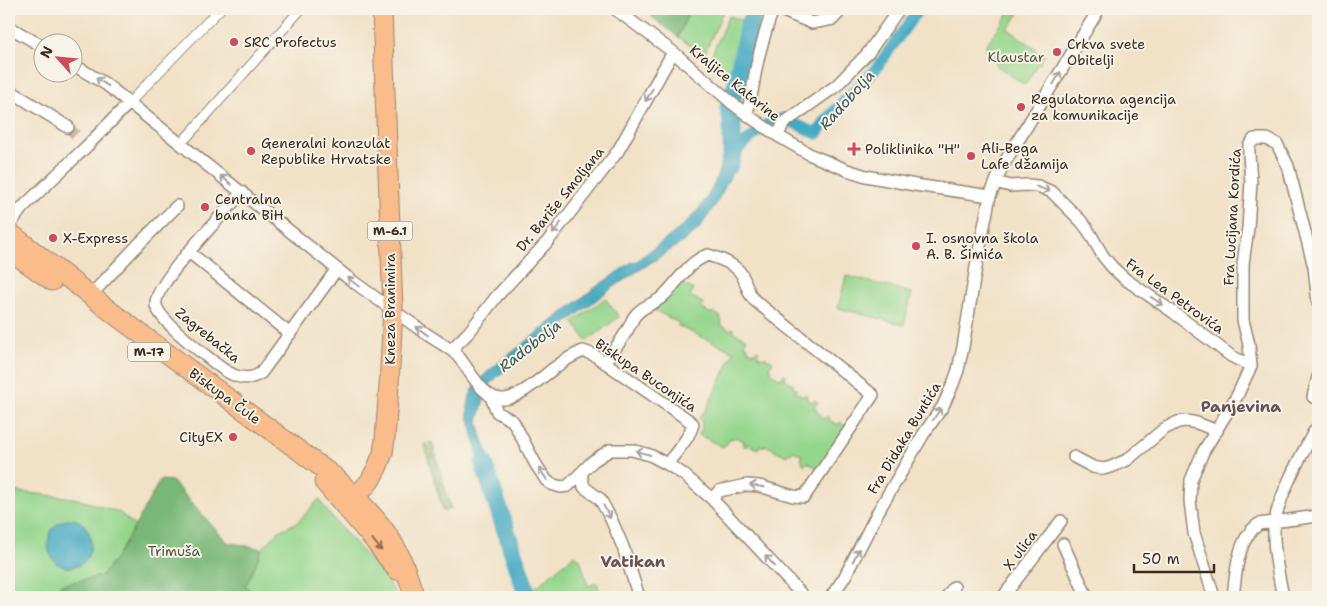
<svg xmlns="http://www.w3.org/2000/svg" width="1327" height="606" viewBox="0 0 1327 606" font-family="'Shantell Sans',sans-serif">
<rect width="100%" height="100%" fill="#f7f3e8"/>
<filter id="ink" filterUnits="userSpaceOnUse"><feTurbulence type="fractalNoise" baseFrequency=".02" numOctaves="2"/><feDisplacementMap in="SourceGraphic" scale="10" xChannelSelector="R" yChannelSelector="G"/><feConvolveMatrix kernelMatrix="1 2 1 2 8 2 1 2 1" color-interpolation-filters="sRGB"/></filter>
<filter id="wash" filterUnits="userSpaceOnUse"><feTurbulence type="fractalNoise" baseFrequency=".0096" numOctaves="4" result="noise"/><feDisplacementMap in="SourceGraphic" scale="20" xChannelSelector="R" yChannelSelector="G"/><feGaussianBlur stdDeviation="1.12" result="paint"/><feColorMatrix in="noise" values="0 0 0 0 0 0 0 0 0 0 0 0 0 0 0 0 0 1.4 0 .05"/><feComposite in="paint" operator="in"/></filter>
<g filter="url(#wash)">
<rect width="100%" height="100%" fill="#f1e1c6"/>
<path fill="#95d68d" stroke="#688056" d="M690 9H724L704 55 678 37Z
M1012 9 1019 13 1008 29 1045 55 1040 64 1038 63 1025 85 996 65 995 56 987 51 986 45Z
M731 16 745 22 742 30 732 74 710 59 728 17Z
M846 276 912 293 904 325 838 308Z
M677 281 693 289 690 296 703 303 701 308 711 314 712 312 721 317 720 319 722 321 721 325 730 330 732 328 734 329V332L747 339 744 344 748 347 747 349 754 353 756 350 759 351 757 355 763 358 764 357 773 361 769 368 772 370 771 373 781 379 784 374 786 375 784 379 794 384 793 387 797 389 795 392 803 396 805 394 807 395 806 399 812 402 814 400 818 402 814 408 817 410V412L821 415 820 417 825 419 827 416 830 418 829 420 838 425 840 422 850 429 822 471 807 462 805 465 802 463 803 461 801 459 803 456 794 451 791 454 788 453 787 456 765 445 764 447 760 445 758 449 747 444 746 447 743 445 744 441 735 437 733 439 730 438 727 444H726L723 447 699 435C702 428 704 424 699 418L706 410 734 352 678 326 679 323 654 310H648Z
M605 298 619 317 587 341 573 322Z
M432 442 451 509 448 510 429 443Z
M424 444H427L446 511H443Z
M9 491 74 498 119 512 135 526 117 556 102 576 61 585 60 597H9Z
M319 499 330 515 381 573 398 597H258L244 586 249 579 262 549 279 531 298 522Z
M574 555 580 559 588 586 597 583 601 597H538L535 588Z"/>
<path fill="#78b778" stroke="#5a704b" d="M655 9H690L678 37 651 16Z
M160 480 172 481 227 542 262 549 249 579 245 586 258 597H60V585L102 576 117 556 135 526Z"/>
<path fill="#42a9c2" stroke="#3e6a70" d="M728 139 746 146 716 204 699 229 683 242 624 280 604 294 497 377 490 385 482 406 478 422 481 434 498 483 486 488 468 415C467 394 473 387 487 372L593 289 632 262 634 263C656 245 683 230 701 206 716 187 722 162 728 139Z
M69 519C96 518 99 563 73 567 68 568 62 567 58 564 46 557 45 536 55 526 59 522 63 521 69 519Z"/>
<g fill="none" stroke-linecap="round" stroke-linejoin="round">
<path stroke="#42a9c2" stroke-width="11" d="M732 154 770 122 783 118 817 134 825 121 842 102 875 70 919 9"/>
<path stroke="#42a9c2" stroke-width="19" d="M729 165 732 154V122L729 108 736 86 748 29 755 9
M484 463 492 489 528 597"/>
</g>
</g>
<g filter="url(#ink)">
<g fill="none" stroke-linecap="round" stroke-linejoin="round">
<path stroke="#cdbca4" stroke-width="11" stroke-dasharray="11 5.5" stroke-linecap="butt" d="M68 127 79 138"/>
<g stroke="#968672" stroke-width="11">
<path id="pedestrian" d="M129 103 220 9
M186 138 301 9"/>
</g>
<g stroke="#968672" stroke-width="14">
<path id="minor" d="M615 9 673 52 733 104 753 119 778 136 811 155 847 170 866 176 915 185 990 196
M778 9 812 23 833 19 842 9
M9 27 42 46
M72 64 104 83 117 93 347 277C374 297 401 316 428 335 438 342 449 347 457 355 469 368 482 399 502 399 518 400 543 376 557 366 565 360 574 355 583 351L594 355 687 419 693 424C689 439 676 452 667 464
M9 90 68 127
M746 114C752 101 753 83 756 69 760 48 766 29 773 9
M778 136 783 124 788 120 836 86 868 53 899 9
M996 182 1010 186 1026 185 1038 186 1052 192 1081 221 1088 230 1103 256 1112 267 1125 279 1173 312 1231 356 1251 366
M242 192C227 211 152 285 156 305 159 321 203 353 216 364 229 374 245 384 261 373L337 269
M9 226 22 208 87 146 129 103
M189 252 290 334
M90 296 137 246 177 206
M451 350 469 332 497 296 548 241 618 151 673 52
M605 363C613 351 622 340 629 327 631 324 632 320 634 317 641 306 653 305 662 297 678 283 687 262 708 255 721 259 739 265 744 279 748 289 747 291 754 300L873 395 804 497 793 496 759 486 747 485 719 491 712 499
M491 397 497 412 513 421 535 463 546 480 551 484 561 487 568 486 593 461 610 450H632L650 455 667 464 683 474 712 499 804 597
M1313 397 1318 377
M1074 457 1093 467 1103 469 1111 467 1127 460 1164 429 1178 422 1186 421 1197 423 1217 431
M581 473 584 487 600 499 611 519 623 547 639 597
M1063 544 1087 597
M831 597 844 578 879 510 923 435 943 406 953 384 958 370 963 347 977 261 990 196 1003 165 1099 9
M947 597 954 587
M1003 597 1061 521
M1214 597 1194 533 1190 501 1191 480 1203 452 1237 396 1251 366 1249 345 1243 320V264L1248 228 1251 182 1249 154V146L1254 139H1267L1277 144 1288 166 1314 267 1318 303
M1233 597C1236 573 1237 538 1259 524L1318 516
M1283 597C1279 577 1271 541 1275 521 1280 493 1301 456 1315 430L1318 427"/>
</g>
<g stroke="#968672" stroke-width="21">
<path id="primary" d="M9 232 114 314 336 478C358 500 382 522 397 550 405 565 409 582 415 597
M9 250 52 281
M324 482 374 540 397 570
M348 505 370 481 377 468 383 453 385 439 389 385 393 310 382 9"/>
</g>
<use href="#pedestrian" stroke="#fff" stroke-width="9"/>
<use href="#minor" stroke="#fff" stroke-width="11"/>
<use href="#primary" stroke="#f9bc8a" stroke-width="19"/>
</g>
<defs><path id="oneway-shaft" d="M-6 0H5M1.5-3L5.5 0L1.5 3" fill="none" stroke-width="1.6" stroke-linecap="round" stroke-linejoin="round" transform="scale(1.25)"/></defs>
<g stroke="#a79f9a">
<use href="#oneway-shaft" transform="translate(1057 78) rotate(-60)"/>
<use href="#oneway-shaft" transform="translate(102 82) rotate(-146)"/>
<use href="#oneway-shaft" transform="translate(649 95) rotate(119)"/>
<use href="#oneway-shaft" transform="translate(226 180) rotate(-142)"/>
<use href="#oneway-shaft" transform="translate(1043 189) rotate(20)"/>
<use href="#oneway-shaft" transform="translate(557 228) rotate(127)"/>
<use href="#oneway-shaft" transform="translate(353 282) rotate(-143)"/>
<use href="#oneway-shaft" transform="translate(1157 301) rotate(33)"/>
<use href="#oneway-shaft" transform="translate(422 331) rotate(-144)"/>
<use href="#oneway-shaft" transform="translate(937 414) rotate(-57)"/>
<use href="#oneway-shaft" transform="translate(643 453) rotate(-164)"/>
<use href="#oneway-shaft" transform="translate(543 474) rotate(-124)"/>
<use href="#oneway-shaft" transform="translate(757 486) rotate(-171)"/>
<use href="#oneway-shaft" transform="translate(607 512) rotate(62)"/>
<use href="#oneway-shaft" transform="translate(856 555) rotate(-63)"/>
<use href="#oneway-shaft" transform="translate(770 561) rotate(-133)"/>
</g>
<use stroke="#906c4f" href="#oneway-shaft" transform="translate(377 545) rotate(52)"/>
</g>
<g fill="#d1495b" stroke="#f7f3e8" stroke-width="2">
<circle cx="234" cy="42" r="5"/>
<circle cx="1057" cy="52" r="5"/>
<circle cx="1021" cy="107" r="5"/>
<path d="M851.5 141.5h5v5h5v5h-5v5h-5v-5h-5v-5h5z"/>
<circle cx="251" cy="151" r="5"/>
<circle cx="971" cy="156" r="5"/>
<circle cx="205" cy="207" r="5"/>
<circle cx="53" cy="238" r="5"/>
<circle cx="916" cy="246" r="5"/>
<circle cx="233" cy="437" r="5"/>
</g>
<g text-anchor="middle" stroke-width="4" stroke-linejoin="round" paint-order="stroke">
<g fill="#f7f3e8" stroke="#73665b" stroke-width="1">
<rect x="367.5" y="221.5" width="45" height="19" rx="4"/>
<rect x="128" y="342.5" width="42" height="19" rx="4"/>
</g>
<g font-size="12" font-weight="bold" fill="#3b2a1e">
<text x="390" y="235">M-6.1</text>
<text x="149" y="356">M-17</text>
</g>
<g font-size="14" fill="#3b2a1e" stroke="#f7f3e8" text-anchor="start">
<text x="244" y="47">SRC Profectus</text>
<text x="1067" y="49">Crkva svete<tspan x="1067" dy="16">Obitelji</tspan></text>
<text x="1031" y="104">Regulatorna agencija<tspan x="1031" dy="16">za komunikacije</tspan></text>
<text x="261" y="148">Generalni konzulat<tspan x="261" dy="16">Republike Hrvatske</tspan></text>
<text x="981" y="153">Ali-Bega<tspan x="981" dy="16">Lafe džamija</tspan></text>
<text x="865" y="154">Poliklinika "H"</text>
<text x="215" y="204">Centralna<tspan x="215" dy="16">banka BiH</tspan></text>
<text x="63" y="243">X-Express</text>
<text x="926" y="243">I. osnovna škola<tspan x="926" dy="16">A. B. Šimića</tspan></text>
<text x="223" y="442" text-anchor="end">CityEX</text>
</g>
<g font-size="14" fill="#52553a" stroke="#f7f3e8">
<text x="1016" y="62">Klaustar</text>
<text x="174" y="556">Trimuša</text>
</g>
<g font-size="14" fill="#3b2a1e" stroke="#f7f3e8">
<text transform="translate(735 83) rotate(39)" y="5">Kraljice Katarine</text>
<text transform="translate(560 199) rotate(-51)" y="5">Dr. Bariše Smoljana</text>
<text transform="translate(1232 217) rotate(-87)" y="5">Fra Lucijana Kordića</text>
<text transform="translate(1175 296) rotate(36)" y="5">Fra Lea Petrovića</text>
<text transform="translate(390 309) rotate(-90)" y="5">Kneza Branimira</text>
<text transform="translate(208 335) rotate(39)" y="5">Zagrebačka</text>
<text transform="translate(646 375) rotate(34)" y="5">Biskupa Buconjića</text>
<text transform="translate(225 396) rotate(36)" y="5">Biskupa Čule</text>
<text transform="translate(904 438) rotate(-59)" y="5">Fra Didaka Buntića</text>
<text transform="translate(1020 550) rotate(-53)" y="5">X ulica</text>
</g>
<g font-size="15" font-style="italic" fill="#3d5657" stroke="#f7f3e8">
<text transform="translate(847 100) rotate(-48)" y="5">Radobolja</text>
<text transform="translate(530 346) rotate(-38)" y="5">Radobolja</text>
</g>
<g font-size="16" font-weight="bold" fill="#665157" stroke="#f7f3e8">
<text x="1241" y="412">Panjevina</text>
<text x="633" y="567">Vatikan</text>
</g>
</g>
<rect width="1327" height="606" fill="none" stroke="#f7f3e8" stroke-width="30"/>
<g transform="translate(58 58) rotate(297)"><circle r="24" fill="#f7f3e8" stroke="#aca397"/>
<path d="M0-4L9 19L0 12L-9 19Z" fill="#d1495b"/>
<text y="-8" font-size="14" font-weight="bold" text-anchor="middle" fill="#3b2a1e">N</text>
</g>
<path d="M1134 564v8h80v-8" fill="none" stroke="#3b2a1e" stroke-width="2.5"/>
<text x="1142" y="564" font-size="15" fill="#3b2a1e" stroke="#f7f3e8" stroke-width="4" paint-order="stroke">50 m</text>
</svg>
